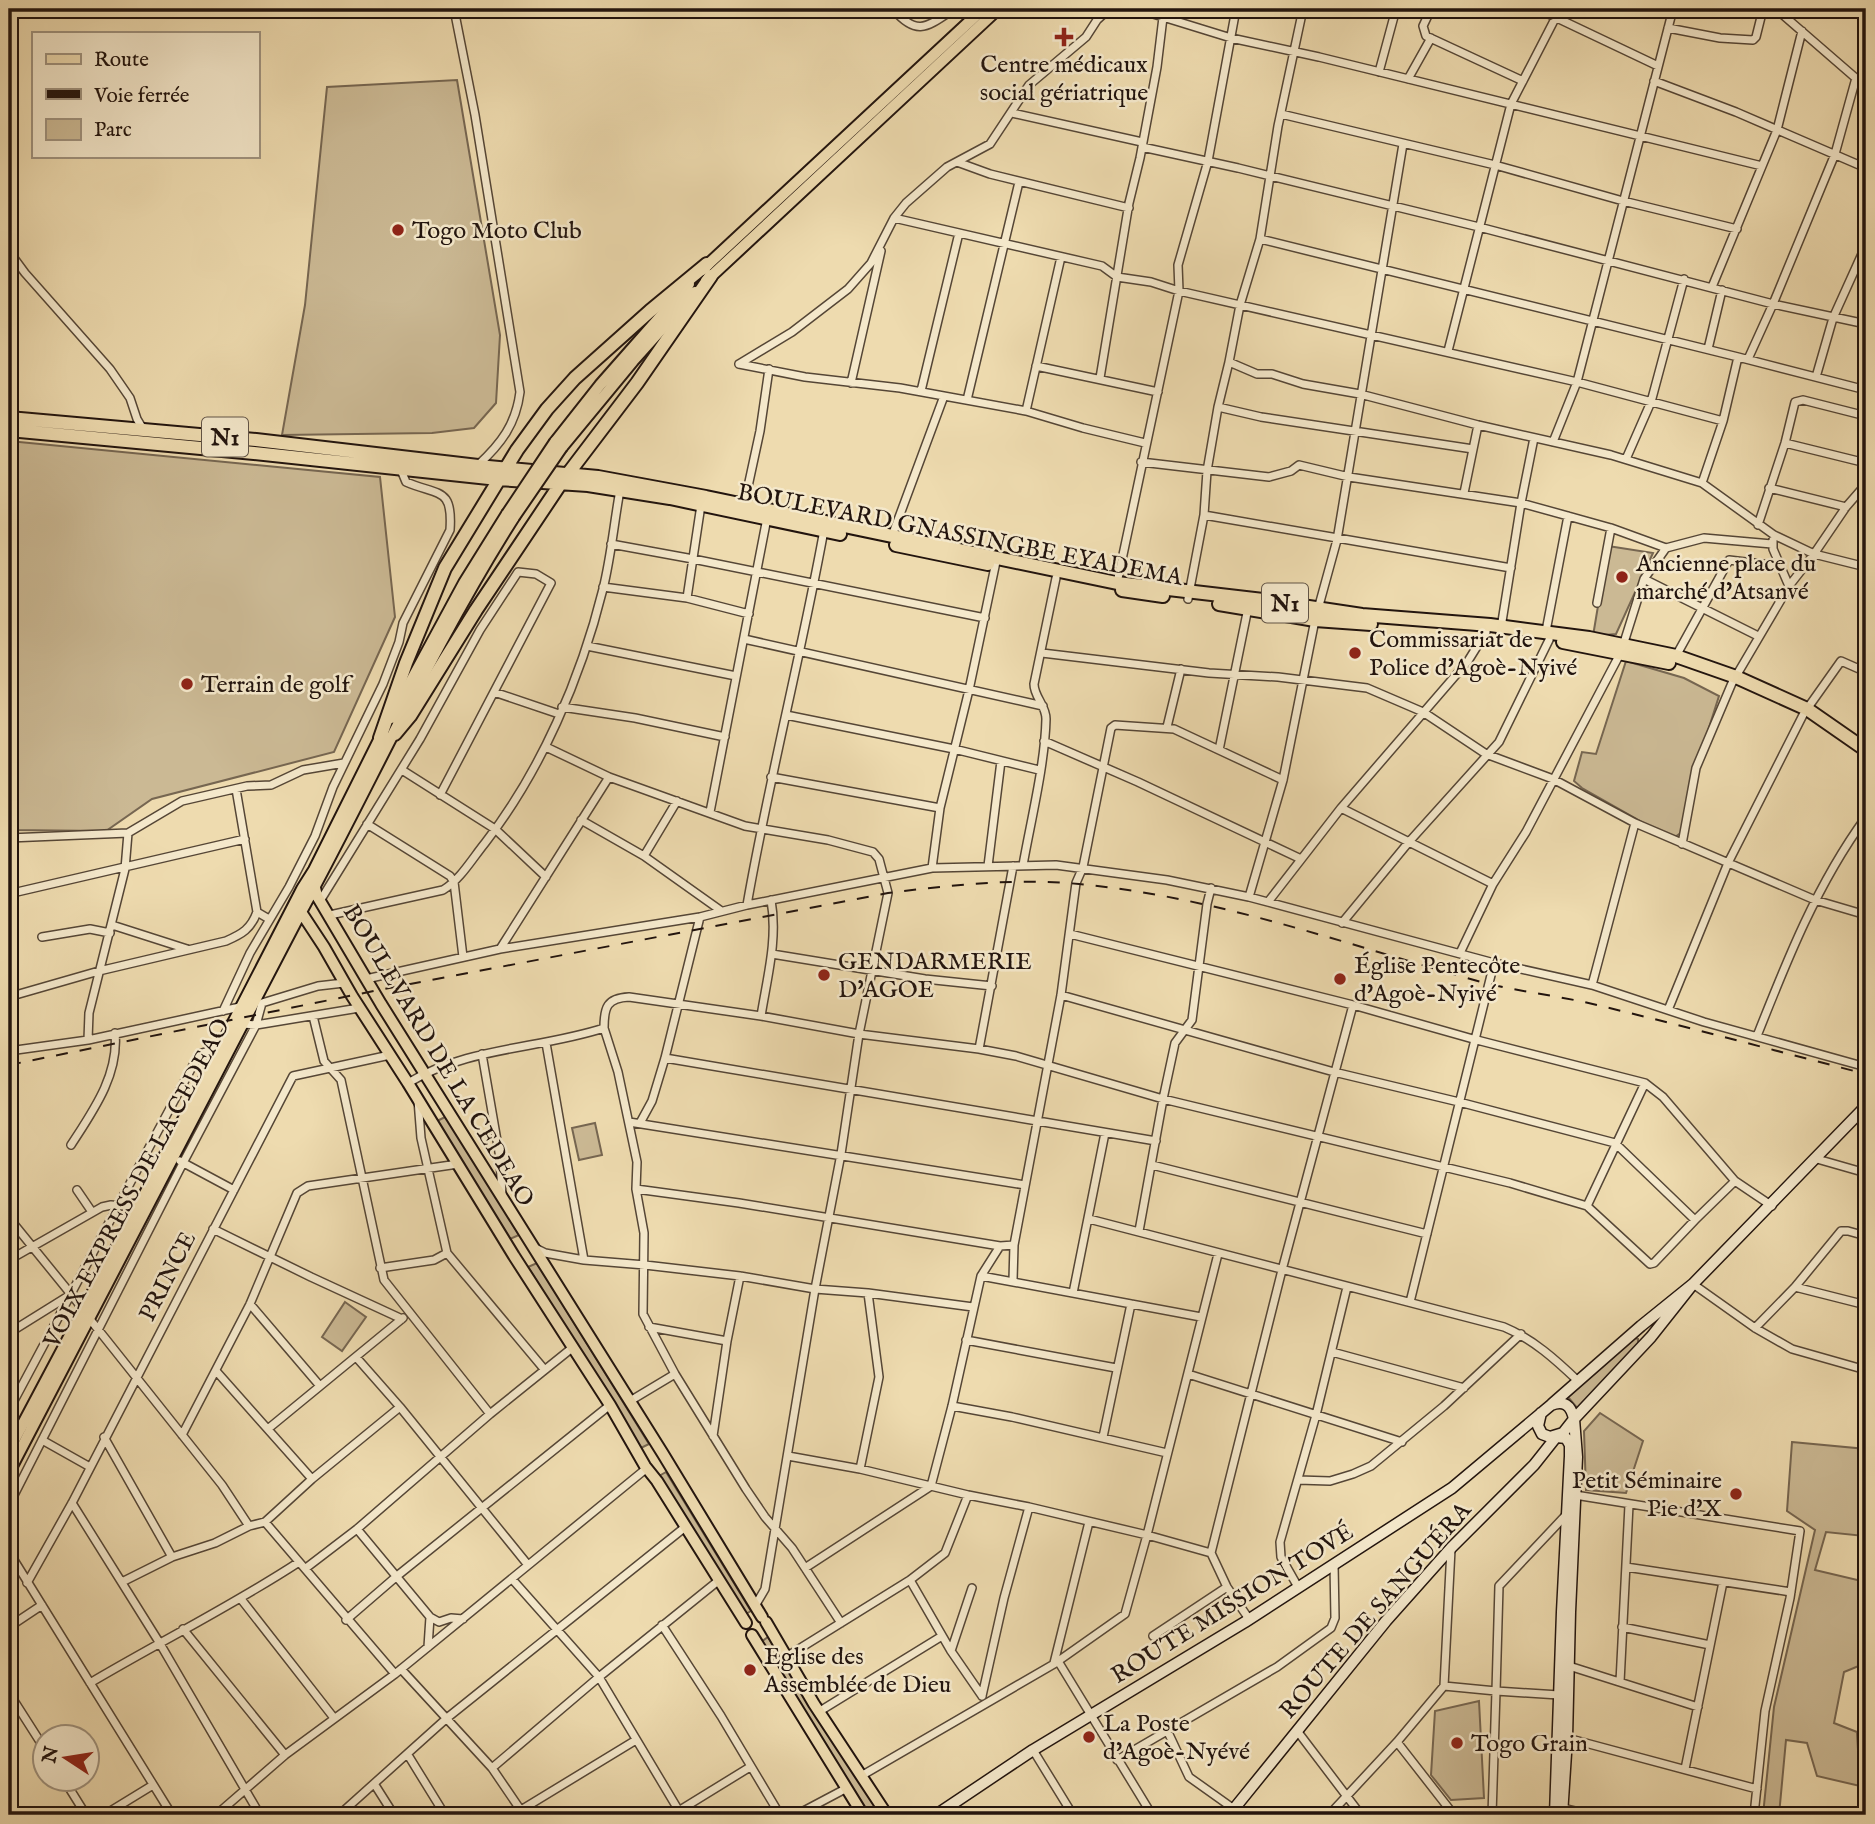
<svg xmlns="http://www.w3.org/2000/svg" width="1875" height="1824" viewBox="0 0 1875 1824" font-family="'IM FELL English',serif">
<rect width="100%" height="100%" fill="#eedbaf"/>
<filter id="stains"><feTurbulence type="fractalNoise" baseFrequency=".00286" numOctaves="4"/><feColorMatrix values="0 0 0 0 .2 0 0 0 0 .09 0 0 0 0 .02 0 0 0 .5 -.17"/></filter>
<radialGradient id="worn" r=".72"><stop offset=".6" stop-color="#630" stop-opacity="0"/><stop offset="1" stop-color="#630" stop-opacity=".3"/></radialGradient>
<path fill="#cbb994" stroke="#766651" stroke-width="2" d="M457 80 500 335 496 403 474 428 432 433 282 435 305 305 327 87Z
M9 441 380 477 395 617 334 752 152 799 106 831 9 830Z
M1608 546 1653 553 1616 634 1593 636Z
M1626 661 1684 678 1719 696 1693 778 1685 830 1672 839 1582 788 1574 781 1582 752 1596 754Z
M447 1116 519 1235 510 1239 437 1121Z
M595 1123 602 1155 579 1160 572 1128Z
M537 1263 649 1444 641 1448 528 1267Z
M345 1302 366 1317 342 1351 322 1337Z
M1635 1338 1638 1339V1344L1578 1409 1568 1397Z
M1600 1413 1643 1441 1626 1493 1586 1490 1584 1431Z
M1792 1442 1866 1449V1519L1864 1536 1826 1532 1815 1570 1866 1582V1663L1844 1672 1834 1723 1857 1732 1860 1786 1817 1776 1807 1743 1786 1740 1779 1815H1763L1774 1707 1815 1530 1787 1511Z
M666 1472 751 1611 744 1615 659 1476Z
M768 1637 881 1815H869L761 1642Z
M1479 1701 1484 1798 1451 1800 1431 1775 1435 1711Z"/>
<g fill="none" stroke-linecap="round" stroke-linejoin="round">
<g stroke="#554636" stroke-width="10">
<path id="street" d="M454 9 475 115 520 392C516 424 501 444 478 465
M893 9C917 37 927 27 954 9
M1137 9 1231 38 1319 57 1762 166
M1431 9 1423 26 1426 36 1523 81
M1538 9 1658 66
M1776 9 1866 87
M1668 28 1720 38 1753 40 1756 37 1763 9
M1379 72 1396 9
M1408 79 1431 38
M1654 81 1736 112 1866 168
M1012 113 1142 142
M1281 114 1495 165 1623 201 1737 229
M1142 147 1238 168 1479 227 1773 304 1866 324
M957 162 990 174 1129 208
M894 218 1102 266 1117 277 1151 282 1179 291 1577 382 1723 421
M1260 239 1738 357 1866 390
M9 243 11 254 25 273 110 369 130 398 137 419 143 429
M1712 287 1777 130 1802 31
M1708 349 1722 290
M1448 351 1511 104 1560 9
M1748 359 1773 304 1835 154 1856 78
M1229 362 1257 374H1272L1303 384 1360 394 1478 425 1611 455 1702 483 1774 535 1814 554 1866 567
M739 364 792 332 848 289 871 263 894 218 906 203 947 167 990 144 1029 85 1086 37 1097 20 1109 9
M739 364 805 377 900 388 1026 411 1083 428 1145 443
M1036 366 1158 392
M1816 377 1833 318 1866 245
M1100 378 1129 203 1140 158 1157 67 1164 9
M851 383 881 251
M921 391 959 233
M967 400 1019 182
M1218 407 1261 417 1473 449
M1026 411 1061 257
M1553 442 1577 382 1673 9
M1785 443 1866 463
M1626 459 1651 402 1684 279
M1141 462 1269 477 1291 471 1299 465 1349 477 1521 503 1611 528 1666 548
M1702 483 1723 421 1738 357
M1769 488 1846 507
M1464 493 1478 425
M744 505 760 431 769 369
M1204 515 1511 568
M1758 525 1785 443 1795 402 1803 400 1866 416
M892 536 944 396
M1773 540V549L1789 586
M611 544 693 559 985 618
M1644 579 1758 636
M1117 583 1179 291 1178 265 1208 161 1236 9
M603 587 687 598 749 614
M687 598 701 505
M1188 599 1204 515 1207 471 1218 407 1229 362 1240 305 1260 239 1278 126 1303 9
M1597 603 1611 528
M1248 608 1219 750 1283 780
M1546 631 1568 516
M1500 634 1521 503 1534 438
M744 639 1043 706
M587 646 736 676
M1042 653 1209 673 1278 677 1367 688 1423 712 1486 754 1553 779 1635 823 1815 900 1866 915
M1676 656 1729 560 1779 566
M494 692 559 714
M562 707 635 718 725 737
M1807 709 1841 661 1866 672
M786 715 954 749 1039 770
M1167 727 1181 669
M1044 741 1138 782 1301 859
M546 747 609 777 745 826 828 840 873 852 879 859 888 893 859 1034 841 1154 815 1289 765 1589 755 1606
M402 770 495 829 546 877
M771 777 940 808
M236 789 257 912 269 919
M1341 808 1493 884
M710 812 767 518
M581 820 644 856 720 910
M367 824 450 876 454 882 463 957
M9 838 128 833 182 801 247 786 271 785 303 770 344 763
M1682 844 1696 768 1732 683 1789 586 1814 554 1846 507 1866 484
M644 856 677 801
M1023 865C1031 820 1045 764 1046 719 1046 705 1034 697 1034 684L1056 578
M988 866 1001 761
M932 868 940 808 969 690 997 557
M17 892 245 839
M1249 897 1283 780 1315 620 1337 540 1403 144
M320 901 420 739 480 630 518 572 536 574 551 583 440 795
M1268 902 1341 808 1468 661 1486 632
M747 905C769 779 801 656 824 530
M330 915 443 890C460 880 472 859 485 843 541 771 581 678 603 589 611 557 614 523 620 490
M1342 923 1408 843 1499 742 1549 640
M112 925 187 949
M1070 934 1353 1005 1473 1039 1645 1083 1663 1097 1735 1181 1772 1206
M42 937 90 929 110 933
M500 949 609 777
M1460 953 1493 884 1526 832 1621 652 1644 579 1666 548 1704 538 1772 544
M772 954 925 979 992 986
M366 979 500 949 700 917 747 905 932 868 1056 865 1167 880 1249 897 1494 963 1592 985 1704 1022 1866 1067
M1592 985 1635 823
M19 994 99 971 226 941C242 934 251 929 257 912
M1061 995 1334 1072 1459 1102 1615 1143 1695 1220 1735 1181
M1668 1010 1728 863 1803 715
M223 1011 250 953 289 887 315 836 333 787 383 684 399 642 403 623 450 530C453 487 439 496 406 482L401 470
M313 1016 324 1061 341 1080 384 1280 490 1414
M761 1016C767 978 778 939 771 900
M243 1024 256 1025 359 1008
M604 1028 618 1072 637 1162 636 1189 644 1233 643 1314 675 1374 746 1489 765 1517 792 1548 841 1623
M1757 1036C1787 960 1817 884 1866 817
M88 1040 89 1013 125 869 128 833
M546 1043 584 1260
M979 1049 1013 866
M9 1051 88 1040 240 1007
M482 1054 500 1158 502 1196
M665 1058 1156 1141
M408 1083C467 1047 540 1049 604 1028 604 1007 607 998 629 997L761 1016 859 1034 979 1049 1016 1056 1163 1099 1510 1183 1587 1206 1645 1083
M418 1100 421 1138 447 1253 544 1369
M629 1122 1025 1185
M640 1123 652 1101 665 1058 700 917
M71 1145C93 1111 119 1075 115 1033
M1817 1159 1866 1173
M180 1161 234 1190
M1152 1165 1427 1234
M636 1189 739 1203 1000 1246
M77 1190 92 1212
M1587 1206 1650 1264 1654 1263 1695 1220
M9 1218 83 1309
M1089 1219 1504 1327C1533 1339 1556 1360 1578 1381
M213 1229 311 1277 402 1319
M1139 1231 1163 1099 1175 1043 1192 1020 1207 904 1211 888
M537 1249 545 1253 584 1260 645 1265 740 1276 815 1289 868 1293 973 1307
M9 1260 102 1207 111 1205 138 1207
M380 1268 434 1260 447 1253
M981 1276 1201 1317
M1013 1280 1014 1245 1061 995 1076 883 1083 867 1111 728 1115 725 1174 729 1219 750
M1693 1284 1755 1328 1792 1349 1866 1370
M1795 1287 1866 1305
M1073 1293 1105 1133
M1410 1302 1494 963
M250 1304 320 1386
M89 1318 222 1485 249 1526
M649 1327 727 1341
M1755 1328 1795 1287 1841 1231H1848L1866 1236
M9 1333 70 1295
M966 1340 1116 1368
M1332 1352 1464 1388
M356 1357 400 1407 528 1565
M217 1372 312 1479
M1188 1374 1402 1442
M630 1401 675 1374
M952 1406 1012 1417 1167 1453
M9 1410 199 1054 218 1048
M9 1426 15 1438
M269 1428 403 1318
M182 1435 250 1304 297 1193 308 1186 458 1164
M713 1436 727 1341 740 1276
M104 1437 172 1557
M1103 1437 1131 1304
M42 1440 90 1467
M788 1456 860 1469 968 1495 1029 1507 1147 1535 1211 1553
M860 1469 879 1377 868 1293
M1298 1480 1330 1481 1353 1474 1371 1466 1444 1406 1521 1334
M1575 1495 1800 1531 1790 1598 1765 1711 1754 1815
M72 1503 159 1642 260 1815
M9 1505 183 1163 256 1025 262 1003 318 986 344 983
M265 1522 395 1674
M357 1529 430 1617 428 1647
M9 1552 172 1815
M1626 1567 1791 1592
M306 1568 357 1529 490 1414 572 1348
M805 1568 931 1486 952 1406 981 1276 1000 1246 1014 1245
M512 1579 599 1677 679 1811
M910 1580 951 1651 982 1696
M122 1582 172 1557 215 1543 249 1526 265 1522 312 1479 400 1407
M27 1583 72 1503 293 1076 390 1055
M1298 1587 1281 1557 1280 1542 1316 1415 1347 1287
M241 1599 334 1718
M430 1617 439 1622 451 1618 463 1619
M1249 1619 1227 1587 1211 1553 1282 1270 1353 1005
M346 1620 397 1576 610 1405
M662 1625 721 1716 780 1815
M9 1627 42 1605
M1622 1627 1710 1645
M183 1629 285 1755
M1153 1636 1227 1587
M951 1651 972 1588
M786 1657 910 1580 945 1553 968 1495
M1058 1661 1152 1815
M1054 1663 1089 1522
M1569 1666 1698 1707
M401 1669 492 1768 524 1815
M1620 1682 1629 1505
M90 1683C159 1642 232 1606 299 1562
M1444 1686 1496 1691 1499 1586 1566 1515
M9 1693 46 1751
M982 1696 1004 1598 1029 1507
M820 1711 942 1636
M1167 1730 1189 1777 1234 1809
M1298 1732 1361 1815
M1567 1738 1757 1789
M1397 1742 1454 1815
M1033 1750 1073 1815
M408 1755 445 1815
M1117 1760 1277 1667 1331 1628 1335 1618 1334 1564
M492 1768 599 1677 718 1581
M1685 1769 1723 1582
M861 1776 1054 1664 1125 1614 1147 1535 1218 1254
M63 1778 86 1815
M375 1785 394 1815
M1563 1808 1592 1815
M521 1810 636 1740
M104 1815 153 1785
M216 1815 285 1755 395 1674 647 1468
M339 1815 447 1718 684 1528
M672 1815 750 1767
M796 1815 847 1788
M1329 1815 1397 1742 1444 1686 1451 1549
M1492 1815 1496 1691 1559 1695"/>
</g>
<g stroke="#22140e" stroke-width="13">
<path id="secondary" d="M1552 1404 1641 1326 1693 1284 1866 1106
M936 1815 1033 1750 1245 1622 1452 1488 1551 1405C1564 1400 1571 1405 1574 1419L1563 1433 1550 1437 1542 1434 1538 1426 1541 1413
M1229 1815 1386 1621 1451 1548 1534 1465 1557 1436
M1555 1815 1562 1612 1570 1456V1445L1566 1438 1557 1437
M1562 1815 1567 1738 1570 1612 1577 1457 1574 1419 1651 1337 1693 1284"/>
</g>
<g stroke="#22140e" stroke-width="14">
<path id="primary" d="M702 270 983 9
M706 281 998 9
M555 442 600 385 689 284
M562 447 633 361 695 292
M391 718 464 583 507 514
M314 884 317 896 381 1004 663 1454 762 1617
M301 912 324 947 352 996 408 1083 514 1256 610 1405 645 1466 657 1481 746 1623
M9 1450 138 1207 302 889 314 870 383 732
M9 1472 301 912C372 781 434 643 514 517
M766 1622 814 1704 887 1815
M752 1635 863 1815"/>
</g>
<g stroke="#22140e" stroke-width="16">
<path id="highway" d="M9 418 256 440 478 466 598 477 706 497 1117 583 1263 600 1362 615 1490 625 1589 638 1676 656 1736 677 1807 709 1866 750
M9 430 254 453 498 479 588 485 670 498 840 534
M896 545 988 564
M1122 590 1163 596
M1219 604 1315 620 1371 624
M1563 642 1669 663
M395 734 410 716 476 610 561 483 637 383 711 276
M380 738 406 663 445 568 517 450 547 409 575 378 650 311 707 264"/>
</g>
<use href="#street" stroke="#f4e8cb" stroke-width="7"/>
<use href="#secondary" stroke="#f4e8cb" stroke-width="10"/>
<use href="#primary" stroke="#eedbaf" stroke-width="10"/>
<use href="#highway" stroke="#eedbaf" stroke-width="12"/>
<path stroke="#22140e" stroke-width="2" stroke-dasharray="12 12" stroke-linecap="butt" d="M9 1065 374 991 888 893C951 885 1015 878 1079 884 1219 897 1350 946 1485 983 1517 991 1551 995 1584 1002 1678 1024 1772 1050 1866 1074"/>
<g stroke="#22140e" stroke-width="14" stroke-linecap="butt">
<path id="primary-bridge" d="M507 514 555 442
M514 517 562 447"/>
</g>
<use href="#primary-bridge" stroke="#eedbaf" stroke-width="10"/>
</g>
<g fill="#8f2418" stroke="#f4e8cb" stroke-width="2.5">
<path d="M1060.5 26.5h7v7h7v7h-7v7h-7v-7h-7v-7h7z"/>
<circle cx="398" cy="230" r="7"/>
<circle cx="1622" cy="577" r="7"/>
<circle cx="1355" cy="653" r="7"/>
<circle cx="187" cy="684" r="7"/>
<circle cx="824" cy="975" r="7"/>
<circle cx="1340" cy="979" r="7"/>
<circle cx="1736" cy="1494" r="7"/>
<circle cx="750" cy="1670" r="7"/>
<circle cx="1089" cy="1737" r="7"/>
<circle cx="1457" cy="1743" r="7"/>
</g>
<g text-anchor="middle" stroke-width="5" stroke-linejoin="round" paint-order="stroke">
<g fill="#f4e8cb" stroke="#615447" stroke-width="2">
<rect x="202" y="417.5" width="46" height="39" rx="5"/>
<rect x="1262" y="583.5" width="46" height="39" rx="5"/>
</g>
<g font-size="23" font-weight="bold" fill="#22140e">
<text x="225" y="445">N1</text>
<text x="1285" y="611">N1</text>
</g>
<g font-size="24" fill="#22140e" stroke="#f4e8cb" text-anchor="start">
<text x="1064" y="72" text-anchor="middle">Centre médicaux<tspan x="1064" dy="28">social gériatrique</tspan></text>
<text x="412" y="238">Togo Moto Club</text>
<text x="1636" y="571">Ancienne place du<tspan x="1636" dy="28">marché d'Atsanvé</tspan></text>
<text x="1369" y="647">Commissariat de<tspan x="1369" dy="28">Police d'Agoè-Nyivé</tspan></text>
<text x="201" y="692">Terrain de golf</text>
<text x="838" y="969">GENDARMERIE<tspan x="838" dy="28">D'AGOE</tspan></text>
<text x="1354" y="973">Église Pentecôte<tspan x="1354" dy="28">d'Agoè-Nyivé</tspan></text>
<text x="1722" y="1488" text-anchor="end">Petit Séminaire<tspan x="1722" dy="28">Pie d'X</tspan></text>
<text x="764" y="1664">Eglise des<tspan x="764" dy="28">Assemblée de Dieu</tspan></text>
<text x="1103" y="1731">La Poste<tspan x="1103" dy="28">d'Agoè-Nyévé</tspan></text>
<text x="1471" y="1751">Togo Grain</text>
</g>
<g font-size="24" fill="#22140e" stroke="#f4e8cb">
<text transform="translate(960 534) rotate(11)" y="8">BOULEVARD GNASSINGBE EYADEMA</text>
<text transform="translate(439 1055) rotate(59)" y="8">BOULEVARD DE LA CEDEAO</text>
<text transform="translate(136 1183) rotate(-62)" y="8">VOIX EXPRESS DE LA CEDEAO</text>
<text transform="translate(167 1276) rotate(-63)" y="8">PRINCE</text>
<text transform="translate(1232 1603) rotate(-32)" y="8">ROUTE MISSION TOVÉ</text>
<text transform="translate(1375 1610) rotate(-49)" y="8">ROUTE DE SANGUÉRA</text>
</g>
</g>
<rect width="1875" height="1824" fill="none" stroke="#eedbaf" stroke-width="35"/>
<rect x="10" y="10" width="1854" height="1803" fill="none" stroke="#22140e" stroke-width="3.5"/>
<rect x="18" y="18" width="1840" height="1789" fill="none" stroke="#22140e" stroke-width="2"/>
<rect x="32" y="32" width="228" height="126" fill="#f4e8cb" stroke="#a0937f" stroke-width="2"/>
<rect x="46" y="54" width="35" height="10" fill="#eedbaf" stroke="#a0937f" stroke-width="2"/>
<text x="94" y="66" font-size="21" fill="#22140e">Route</text>
<rect x="46" y="89" width="35" height="10" fill="#22140e" stroke="#a0937f" stroke-width="2"/>
<text x="94" y="102" font-size="21" fill="#22140e">Voie ferrée</text>
<rect x="46" y="119" width="35" height="21" fill="#cbb994" stroke="#a0937f" stroke-width="2"/>
<text x="94" y="136" font-size="21" fill="#22140e">Parc</text>
<g transform="translate(66 1758) rotate(282)"><circle r="33" fill="#f4e8cb" stroke="#a0937f" stroke-width="2"/>
<path d="M0-5L12 26L0 18L-12 26Z" fill="#8f2418"/>
<text y="-10" font-size="19" font-weight="bold" text-anchor="middle" fill="#22140e">N</text>
</g>
<rect width="100%" height="100%" filter="url(#stains)"/>
<rect width="100%" height="100%" fill="url(#worn)"/>
</svg>
